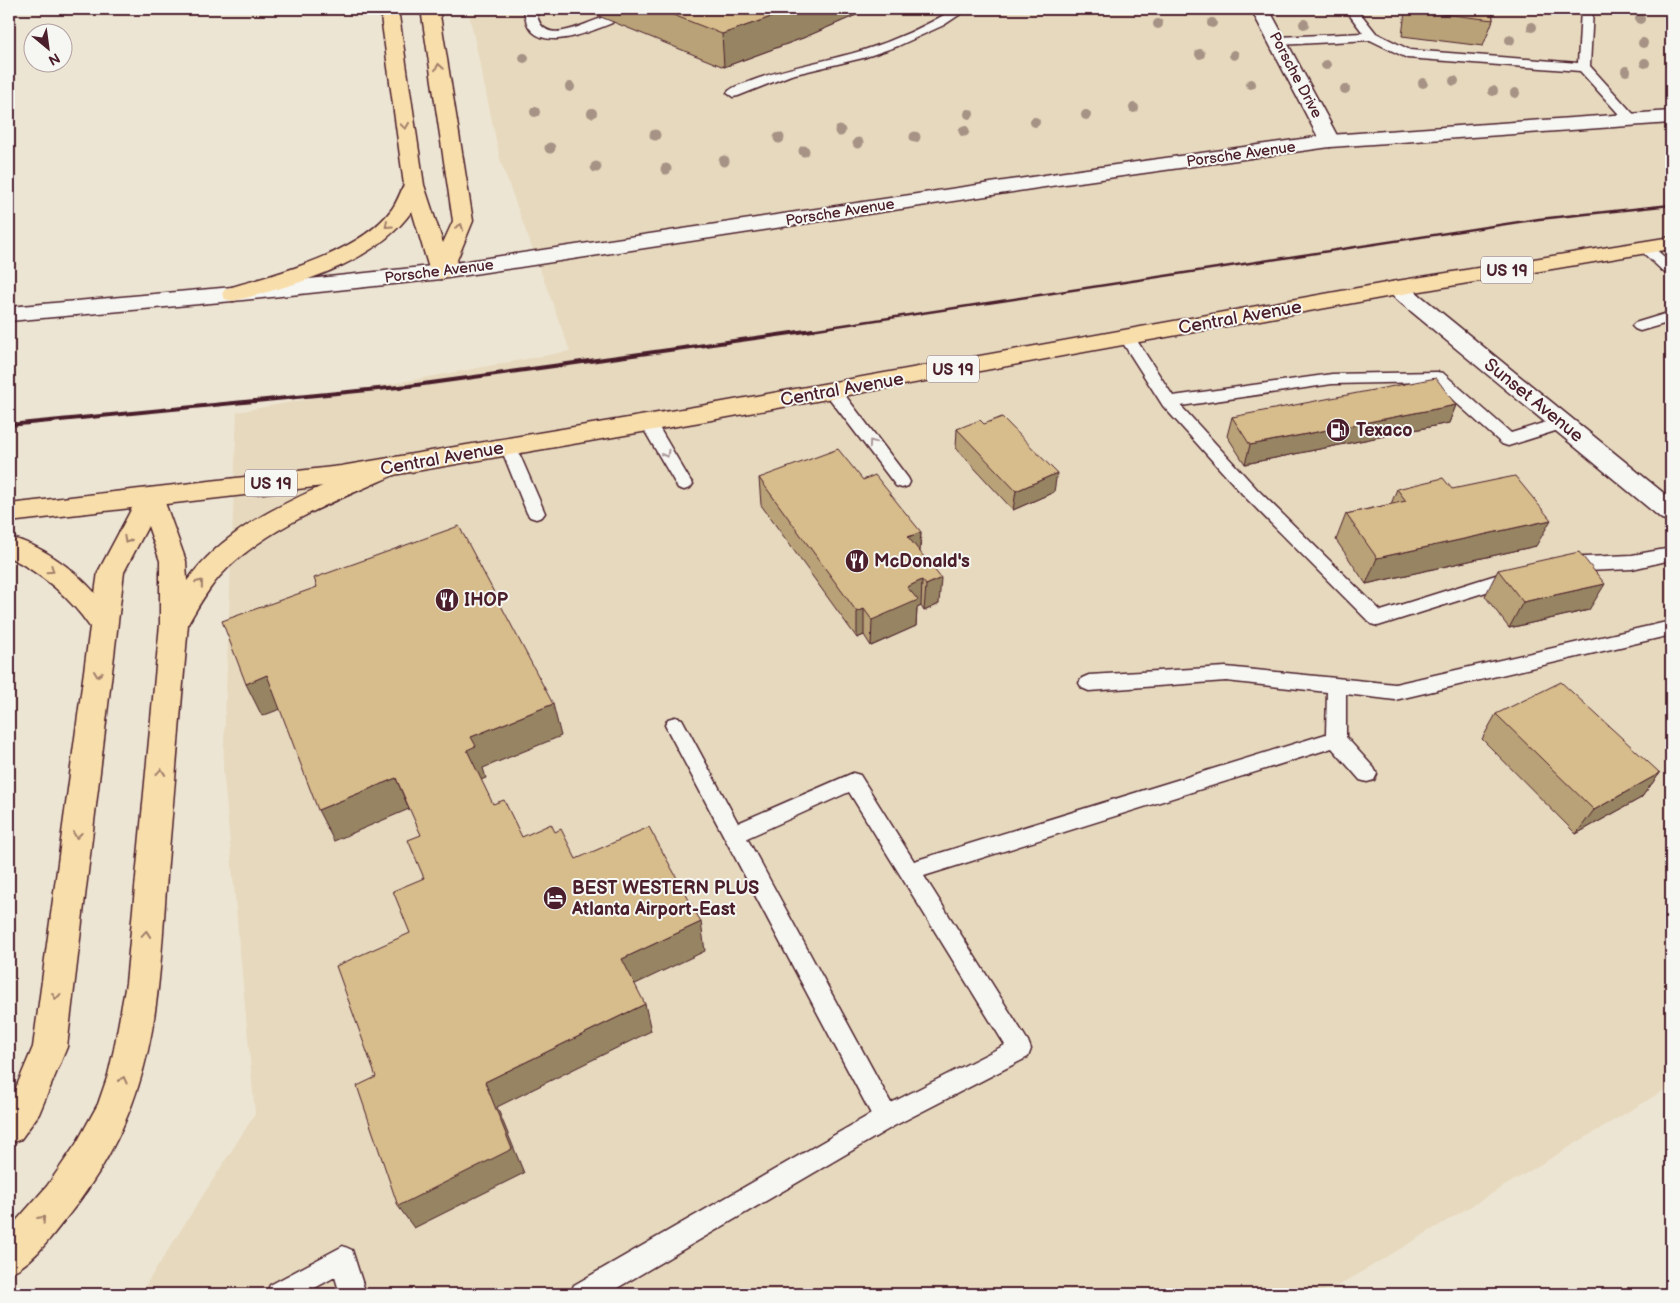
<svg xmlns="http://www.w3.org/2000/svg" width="1680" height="1303" viewBox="0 0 1680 1303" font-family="'Balsamiq Sans',sans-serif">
<rect width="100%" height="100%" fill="#ede5d3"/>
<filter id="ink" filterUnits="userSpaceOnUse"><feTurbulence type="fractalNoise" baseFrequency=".02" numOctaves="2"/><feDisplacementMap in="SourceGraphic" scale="10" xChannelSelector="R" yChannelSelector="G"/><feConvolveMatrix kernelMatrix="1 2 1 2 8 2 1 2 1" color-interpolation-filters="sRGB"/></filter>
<g filter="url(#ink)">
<path fill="#e6d9be" d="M468 9H1671V1086L1340 1285 1314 1294H140L255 1114 223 768 237 412 570 351 501 163Z"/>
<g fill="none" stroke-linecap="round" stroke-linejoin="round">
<g stroke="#4a1f2b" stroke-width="3">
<path id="lane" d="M524 9H536C540 52 584 22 608 16L614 20 612 23C585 34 527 59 524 9Z
M954 9H968L944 25 898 46 863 58 791 75 738 96 733 97 727 93C731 87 740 85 746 83 785 67 825 62 864 50 896 40 926 26 954 9Z
M1345 9H1357L1376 33 1410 50 1578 63 1581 9H1593L1590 66 1637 118 1630 122 1625 121 1580 71 1407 58 1370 40 1279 45 1273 41 1279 37 1363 33Z
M1645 243 1650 244 1671 263V275L1666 274 1640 250 1638 247 1640 244Z
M1671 312V322L1640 331 1635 329 1632 326 1635 323Z
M1127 332 1132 333 1173 396 1332 374 1437 372 1443 373 1511 433 1562 417 1568 419 1570 423 1568 427 1508 446 1502 444 1433 382 1332 384 1181 406 1257 489 1381 611 1515 569 1521 571 1524 576 1521 581 1378 626 1371 624 1245 497 1163 406 1119 337 1122 333Z
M832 385 838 386 908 478 910 482 908 486 902 488 896 486 826 394 824 390 826 386Z
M648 417 654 419 690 480 693 484 690 488 684 490 678 488 640 423 642 419Z
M508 440 514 442 516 446 545 513 542 517 536 519 530 517 527 513 500 446 502 442Z
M1671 548V560L1632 569 1563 572 1557 570 1554 565 1557 560 1563 558 1632 555Z
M1671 621V635L1395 700 1346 694V737L1374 768 1377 774 1374 780 1367 782 1360 780 1332 748 924 876 1028 1041 1031 1049 1028 1057 894 1126 607 1294H570L574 1285 871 1114 668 731 665 725 668 719 675 717 682 719 738 823 853 773 860 775 914 861 1326 734 1327 692 1226 681 1089 691 1082 688 1079 683 1082 678 1089 675 1226 667 1395 684ZM849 792 1005 1045 891 1103 747 838Z
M343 1246 352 1250 366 1294H340L335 1277 304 1294H266L270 1285Z"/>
</g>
<g stroke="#4a1f2b" stroke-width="3">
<path id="street" d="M1251 9H1269L1340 141 1337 145 1330 147 1323 145 1320 141Z
M1397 281 1405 283 1671 499V522L1662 519 1389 293 1386 288 1389 283Z"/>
</g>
<g stroke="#4a1f2b" stroke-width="3">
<path id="secondary" d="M1671 111V123L1330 147 1058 185 441 279 233 301 9 321V307L233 287 441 265 1058 173 1330 135Z"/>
</g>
<g stroke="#4a1f2b" stroke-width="3">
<path id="primary" d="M1671 237V249L1397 295 706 421 341 484 9 522V504L341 466 706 405 1397 281Z"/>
</g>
<g stroke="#4a1f2b" stroke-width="3">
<path id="highway" d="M380 9H398L424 185 443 243 453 221 421 9H439L473 221 452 272 449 277 441 279 433 277 430 272 412 211C375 264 293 286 233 301L225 299 222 294 225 289C276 274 359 254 392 209 397 202 400 193 404 185Z
M392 457 401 460 404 466 401 472C342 498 263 528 219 577 207 591 197 608 188 624 181 704 175 783 168 862 162 936 161 1017 138 1087 122 1137 96 1182 63 1222 48 1241 31 1265 9 1273V1229L47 1186 76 1144 98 1104 108 1075 114 1049 126 983 160 624V561L148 526 124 572 67 1047 39 1114 21 1139 9 1144V1099L15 1090 33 1047 90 627C69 596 42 574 9 557V537C41 545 73 568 95 593L98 572 141 491 150 488 159 491 163 497 186 561 187 581C222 531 283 503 338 479 356 472 374 463 392 457Z"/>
</g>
<use href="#lane" fill="#f6f6f2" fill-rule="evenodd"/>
<use href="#street" fill="#f6f6f2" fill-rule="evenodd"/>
<use href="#secondary" fill="#f6f6f2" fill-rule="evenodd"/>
<use href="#primary" fill="#f8deab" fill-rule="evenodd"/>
<use href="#highway" fill="#f8deab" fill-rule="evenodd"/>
<path stroke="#4a1f2b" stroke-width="2.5" d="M804 331 1539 219 1671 205"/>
<path stroke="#4a1f2b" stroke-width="4" d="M9 425 409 386 813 330"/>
</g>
<g fill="#a79385">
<circle cx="1640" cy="19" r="5"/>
<circle cx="1212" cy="23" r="5"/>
<circle cx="1158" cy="24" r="5"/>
<circle cx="1304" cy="24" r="5"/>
<circle cx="1532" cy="27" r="5"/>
<circle cx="1510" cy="40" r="5"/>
<circle cx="1643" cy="43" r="5"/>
<circle cx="1200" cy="54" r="5"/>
<circle cx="1234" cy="55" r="5"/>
<circle cx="524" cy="58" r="5"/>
<circle cx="1645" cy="63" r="5"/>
<circle cx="1326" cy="65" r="5"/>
<circle cx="1626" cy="71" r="5"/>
<circle cx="1454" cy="81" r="5"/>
<circle cx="1423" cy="83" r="5"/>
<circle cx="1251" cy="84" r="5"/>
<circle cx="570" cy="87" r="5"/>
<circle cx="1345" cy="89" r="5"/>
<circle cx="1493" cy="91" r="5"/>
<circle cx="1515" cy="93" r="5"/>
<circle cx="1134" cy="108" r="5"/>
<circle cx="535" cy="112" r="5"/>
<circle cx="592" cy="113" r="5"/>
<circle cx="969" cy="114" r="5"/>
<circle cx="1086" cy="115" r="5"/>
<circle cx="1035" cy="122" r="5"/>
<circle cx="840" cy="131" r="5.5"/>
<circle cx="964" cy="131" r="5.5"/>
<circle cx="655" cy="135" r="5.5"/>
<circle cx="915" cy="137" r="5.5"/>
<circle cx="779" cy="138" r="5.5"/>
<circle cx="858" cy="143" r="5.5"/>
<circle cx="550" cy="148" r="5.5"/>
<circle cx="804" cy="151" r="5.5"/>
<circle cx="724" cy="161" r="5.5"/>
<circle cx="596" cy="167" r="5.5"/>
<circle cx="666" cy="169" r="5.5"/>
</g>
<path fill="#b9a278" stroke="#4a1f2b" d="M595 9H870L803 38 724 67 596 15Z
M1390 9H1492L1493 20 1483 46 1402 36 1405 11 1390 10Z
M1456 405 1449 423 1245 464 1227 436 1232 417Z
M984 424 1054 492 1013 510 956 448 957 429Z
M759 478 863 480 921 532 920 552 939 604 924 611 921 606 917 608 916 626 871 646 864 635 857 638 761 505Z
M1397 489H1452L1536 546 1366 584 1336 540 1346 514 1391 504Z
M1498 570 1589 610 1509 628 1485 596Z
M1496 714 1660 773 1641 798 1576 834 1482 739Z"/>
<path fill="#968462" stroke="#4a1f2b" d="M794 9H870L803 38 724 67 722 34Z
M1456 405 1449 423 1245 464 1250 445Z
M1057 473 1054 492 1013 510 1016 491Z
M1551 520 1536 546 1366 584 1377 558Z
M921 532 919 559 908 537Z
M941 578 939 604 924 611 926 585Z
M922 580 921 606 917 608 916 626 871 646 872 620 907 587Z
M1605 584 1589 610 1509 628 1523 602Z
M864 609V635L857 638V612Z
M267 675 283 708 262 716 246 684Z
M553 704 561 736 483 768 486 778 478 781 467 750 471 737Z
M1660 773 1641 798 1576 834 1594 810Z
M396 778 409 809 334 841 318 810Z
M701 922 705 951 629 987 622 959Z
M645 1004 651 1031 497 1107 524 1173 414 1228 398 1206 485 1082Z"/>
<path fill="#d7bc8c" stroke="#4a1f2b" d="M658 9H794L722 34Z
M1411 9H1492L1493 20 1410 10Z
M1436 378 1456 405 1250 445 1232 417Z
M1002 417 1057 473 1016 491 957 429 980 420 984 424Z
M838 449 863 480 875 475 921 532 908 537 941 578 926 585 922 580 907 587 918 600 872 620 864 609 857 612 759 478Z
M1515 476 1551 520 1377 558 1346 514 1406 501 1397 489 1443 478 1452 489Z
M459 526 553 704 471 737 476 746 467 750 493 804 504 800 522 837 551 824 555 832 561 829 576 859 649 827 701 922 622 959 645 1004 485 1082 512 1149 398 1206 357 1086 376 1077 336 966 410 933 393 891 424 878 408 840 421 835 396 778 318 810 267 675 246 684 222 621 317 587 314 578Z
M1579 552 1605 584 1523 602 1498 570Z
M1561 682 1660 773 1594 810 1496 714Z"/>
<defs><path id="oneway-chevron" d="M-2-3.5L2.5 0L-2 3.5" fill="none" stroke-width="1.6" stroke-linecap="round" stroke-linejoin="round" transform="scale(1.25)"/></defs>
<g stroke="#a17e6b">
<use href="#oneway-chevron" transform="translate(439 67) rotate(-99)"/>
<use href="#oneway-chevron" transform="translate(405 126) rotate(82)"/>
<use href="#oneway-chevron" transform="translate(388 225) rotate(138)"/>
<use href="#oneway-chevron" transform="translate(460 227) rotate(-69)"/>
<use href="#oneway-chevron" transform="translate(127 540) rotate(118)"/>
<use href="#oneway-chevron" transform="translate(51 570) rotate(34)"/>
<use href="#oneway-chevron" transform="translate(200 583) rotate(-52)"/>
<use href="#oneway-chevron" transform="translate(98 674) rotate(97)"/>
<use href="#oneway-chevron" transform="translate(161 772) rotate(-85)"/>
<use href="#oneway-chevron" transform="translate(77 835) rotate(97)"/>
<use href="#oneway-chevron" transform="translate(146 934) rotate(-85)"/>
<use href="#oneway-chevron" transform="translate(56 996) rotate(97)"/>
<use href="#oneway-chevron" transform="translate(123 1080) rotate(-76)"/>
<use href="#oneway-chevron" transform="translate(42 1219) rotate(-48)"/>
</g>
<g stroke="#a99598">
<use href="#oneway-chevron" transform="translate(872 443) rotate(-127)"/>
<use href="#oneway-chevron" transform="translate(666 454) rotate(60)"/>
</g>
</g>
<defs>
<g id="fuel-disc" transform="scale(1.25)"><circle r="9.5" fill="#4a1f2b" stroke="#f6f6f2"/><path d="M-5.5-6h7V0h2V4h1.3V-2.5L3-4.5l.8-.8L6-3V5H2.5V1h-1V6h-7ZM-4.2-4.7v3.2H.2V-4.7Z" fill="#fff"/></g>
<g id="restaurant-disc" transform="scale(1.25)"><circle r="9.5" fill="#4a1f2b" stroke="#f6f6f2"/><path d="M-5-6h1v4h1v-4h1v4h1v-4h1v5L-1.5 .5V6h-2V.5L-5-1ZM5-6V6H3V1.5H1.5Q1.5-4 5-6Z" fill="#fff"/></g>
<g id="hotel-disc" transform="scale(1.25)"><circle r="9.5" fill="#4a1f2b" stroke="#f6f6f2"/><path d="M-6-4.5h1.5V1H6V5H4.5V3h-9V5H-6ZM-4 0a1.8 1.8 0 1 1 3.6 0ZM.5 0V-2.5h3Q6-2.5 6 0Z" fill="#fff"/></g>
</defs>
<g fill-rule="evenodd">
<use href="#fuel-disc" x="1338" y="430"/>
<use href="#restaurant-disc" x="857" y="561"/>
<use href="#restaurant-disc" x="447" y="600"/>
<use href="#hotel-disc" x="555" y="898"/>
</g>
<g text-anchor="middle" stroke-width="4" stroke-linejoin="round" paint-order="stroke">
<g font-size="15" fill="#4a1f2b" stroke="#f6f6f2">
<text transform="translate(1296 75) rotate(62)" y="5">Porsche Drive</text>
<text transform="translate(1241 154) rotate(-8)" y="5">Porsche Avenue</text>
<text transform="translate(840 212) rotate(-9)" y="5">Porsche Avenue</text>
<text transform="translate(439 271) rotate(-7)" y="5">Porsche Avenue</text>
</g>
<g fill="#f6f6f2" stroke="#7e6067" stroke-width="1">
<rect x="1481" y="256.5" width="52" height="27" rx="4"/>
<rect x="927" y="355.5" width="52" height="27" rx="4"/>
<rect x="245" y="469.5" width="52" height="27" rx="4"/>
</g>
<g font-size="16" font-weight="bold" fill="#4a1f2b">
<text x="1507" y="276">US 19</text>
<text x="953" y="375">US 19</text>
<text x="271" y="489">US 19</text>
</g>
<g font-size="18" fill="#4a1f2b" stroke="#f6f6f2">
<text transform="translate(1240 317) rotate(-10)" y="6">Central Avenue</text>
<text transform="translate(842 389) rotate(-10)" y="6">Central Avenue</text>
<text transform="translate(1534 400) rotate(39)" y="6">Sunset Avenue</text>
<text transform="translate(442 458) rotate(-10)" y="6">Central Avenue</text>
</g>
<g font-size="18" font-weight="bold" fill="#4a1f2b" stroke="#f6f6f2" text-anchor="start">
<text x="1356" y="436">Texaco</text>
<text x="874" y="567">McDonald's</text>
<text x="464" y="606">IHOP</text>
<text x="572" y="894">BEST WESTERN PLUS<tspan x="572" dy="21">Atlanta Airport-East</tspan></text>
</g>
</g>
<rect width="1680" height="1303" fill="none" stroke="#f6f6f2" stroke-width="30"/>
<rect x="15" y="15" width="1650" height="1273" fill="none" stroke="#4a1f2b" stroke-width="2" filter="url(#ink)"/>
<g transform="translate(48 48) rotate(151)"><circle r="24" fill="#f6f6f2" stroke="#b1a0a2"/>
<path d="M0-4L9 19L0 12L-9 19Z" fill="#4a1f2b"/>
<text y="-8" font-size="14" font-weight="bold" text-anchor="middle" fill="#4a1f2b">N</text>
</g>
</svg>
